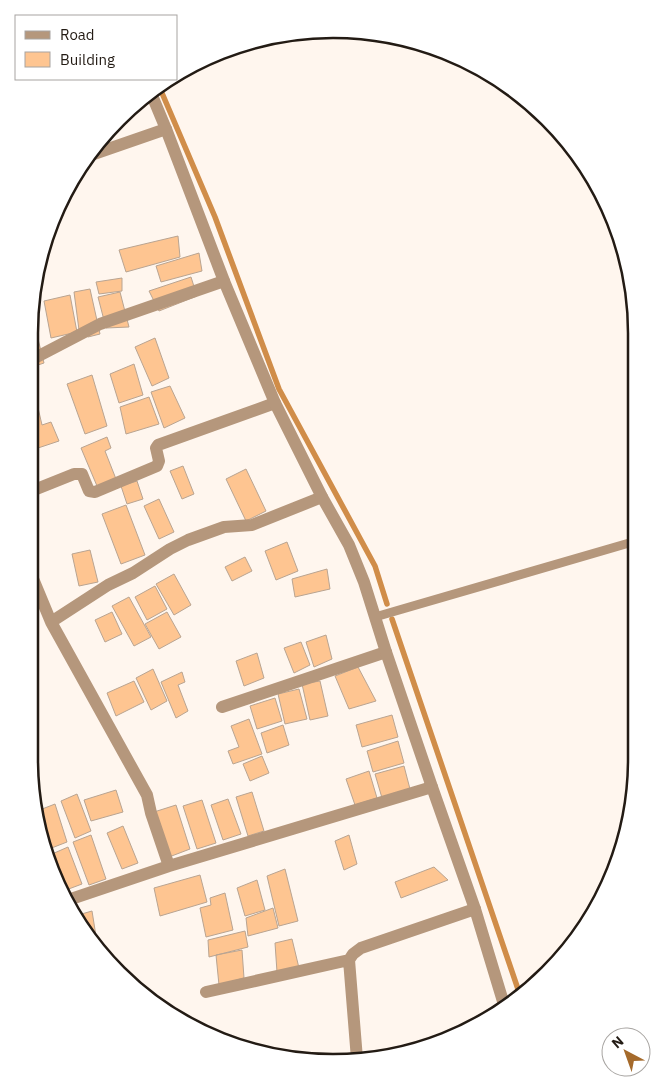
<svg xmlns="http://www.w3.org/2000/svg" width="666" height="1092" viewBox="0 0 666 1092" font-family="'IBM Plex Sans',sans-serif">
<rect width="100%" height="100%" fill="#fff6ee"/>
<g fill="none" stroke-linecap="round" stroke-linejoin="round">
<path stroke="#d08d49" stroke-width="5.5" d="M159 86 215 217 279 389 375 566 387 604
M392 619 521 998"/>
</g>
<path fill="#fec591" stroke="#b9a491" d="M178 236 180 257 126 272 119 250Z
M199 253 202 271 161 282 156 266Z
M191 277 197 296 159 311 149 291Z
M122 278V291L99 294 96 282Z
M90 289 100 334 88 337 79 330 74 292Z
M120 292 129 327 106 328 98 297Z
M70 295 77 332 51 338 44 301Z
M37 335 44 363 29 368V337Z
M155 338 169 378 152 386 135 347Z
M134 364 143 395 119 403 110 374Z
M92 375 107 426 85 434 67 384Z
M33 386 42 425 51 422 59 441 29 451V388Z
M170 386 185 418 164 428 151 392Z
M149 397 159 424 126 434 120 407Z
M107 437 111 448 105 451 116 479 97 486 81 448Z
M183 466 194 494 182 499 170 471Z
M246 469 266 511 246 521 226 479Z
M137 481 143 499 127 504 121 486Z
M159 499 174 532 159 539 144 506Z
M126 505 145 555 121 564 102 514Z
M287 542 298 571 276 580 265 551Z
M90 550 98 582 79 586 72 554Z
M245 557 252 571 232 581 225 567Z
M327 569 330 589 295 597 292 579Z
M174 574 191 605 174 615 156 584Z
M155 586 167 609 147 620 135 597Z
M129 597 151 637 134 646 112 606Z
M112 612 122 634 105 642 95 620Z
M167 612 181 637 159 649 145 624Z
M326 635 332 659 314 667 306 642Z
M301 642 310 665 294 673 284 648Z
M257 653 264 678 244 686 236 661Z
M358 667 376 701 349 709 335 676Z
M153 669 167 701 151 710 136 678Z
M182 672 185 682 178 685 188 711 176 718 161 682Z
M134 681 144 702 116 716 107 693Z
M320 681 328 716 310 720 302 684Z
M299 689 307 719 285 724 278 694Z
M275 698 282 721 257 729 250 706Z
M392 715 398 737 362 747 356 725Z
M249 719 262 754 233 764 228 751 239 747 231 726Z
M283 725 289 745 267 753 261 733Z
M398 741 404 763 373 772 367 751Z
M262 756 269 773 250 781 243 764Z
M404 766 410 789 382 798 375 774Z
M369 771 377 798 355 805 346 779Z
M116 790 123 812 91 821 84 800Z
M252 792 264 831 248 836 236 797Z
M77 794 91 831 75 838 61 801Z
M228 799 241 834 223 840 211 805Z
M202 800 216 843 197 849 183 806Z
M55 804 67 842 49 849 39 823 37 811Z
M176 805 190 849 169 857 154 812Z
M123 826 138 863 122 869 107 833Z
M91 835 106 879 89 885 73 842Z
M349 835 357 864 344 870 335 841Z
M68 847 82 884 66 890 52 854Z
M434 867 448 880 401 898 395 882Z
M285 869 298 921 279 926 267 876Z
M200 875 207 902 160 916 154 888Z
M257 880 265 910 245 916 237 888Z
M225 893 233 930 206 937 200 908 211 905 210 898Z
M273 908 278 928 248 936 246 918Z
M92 911 96 936 88 938 79 921 78 915Z
M245 931 248 947 209 957 208 940Z
M292 939 299 968 277 972 275 943Z
M242 950 244 978 219 985 216 955Z"/>
<g fill="none" stroke-linecap="round" stroke-linejoin="round">
<path stroke="#b5977c" stroke-width="9" d="M375 617 636 541"/>
<path stroke="#b5977c" stroke-width="12" d="M88 156 166 129
M29 361 100 324 224 281
M29 492 74 474H82L89 491 95 492 157 466 159 461 156 448 158 445 275 403
M29 569 51 622 147 795 151 813 169 866
M51 622 108 585 133 573 170 549 188 540 224 527 252 525 322 497
M222 707 386 652
M68 900 169 866 432 787
M206 992 349 960
M357 1059 349 960 353 954 361 948 475 909"/>
<path stroke="#b5977c" stroke-width="12" d="M151 93 166 129 224 281 275 403 322 497 349 545 364 582 386 652 432 787 475 909 505 1008"/>
</g>
<path d="M0 0H666V1092H0ZM333 38H333A295 295 0 0 1 628 333V759A295 295 0 0 1 333 1054H333A295 295 0 0 1 38 759V333A295 295 0 0 1 333 38Z" fill="#fff" fill-rule="evenodd"/>
<path fill="none" stroke="#231b14" stroke-width="2.5" d="M333 38H333A295 295 0 0 1 628 333V759A295 295 0 0 1 333 1054H333A295 295 0 0 1 38 759V333A295 295 0 0 1 333 38Z"/>
<rect x="15" y="15" width="162" height="65" fill="#ffffff" stroke="#a7a4a1"/>
<rect x="25" y="31" width="25" height="8" fill="#b5977c" stroke="#a7a4a1"/>
<text x="60" y="40" font-size="15" fill="#231b14">Road</text>
<rect x="25" y="52" width="25" height="15" fill="#fec591" stroke="#a7a4a1"/>
<text x="60" y="65" font-size="15" fill="#231b14">Building</text>
<g transform="translate(626 1052) rotate(319)"><circle r="24" fill="#ffffff" stroke="#a7a4a1"/>
<path d="M0-4L9 19L0 12L-9 19Z" fill="#a56a2b"/>
<text y="-8" font-size="14" font-weight="bold" text-anchor="middle" fill="#231b14">N</text>
</g>
</svg>
